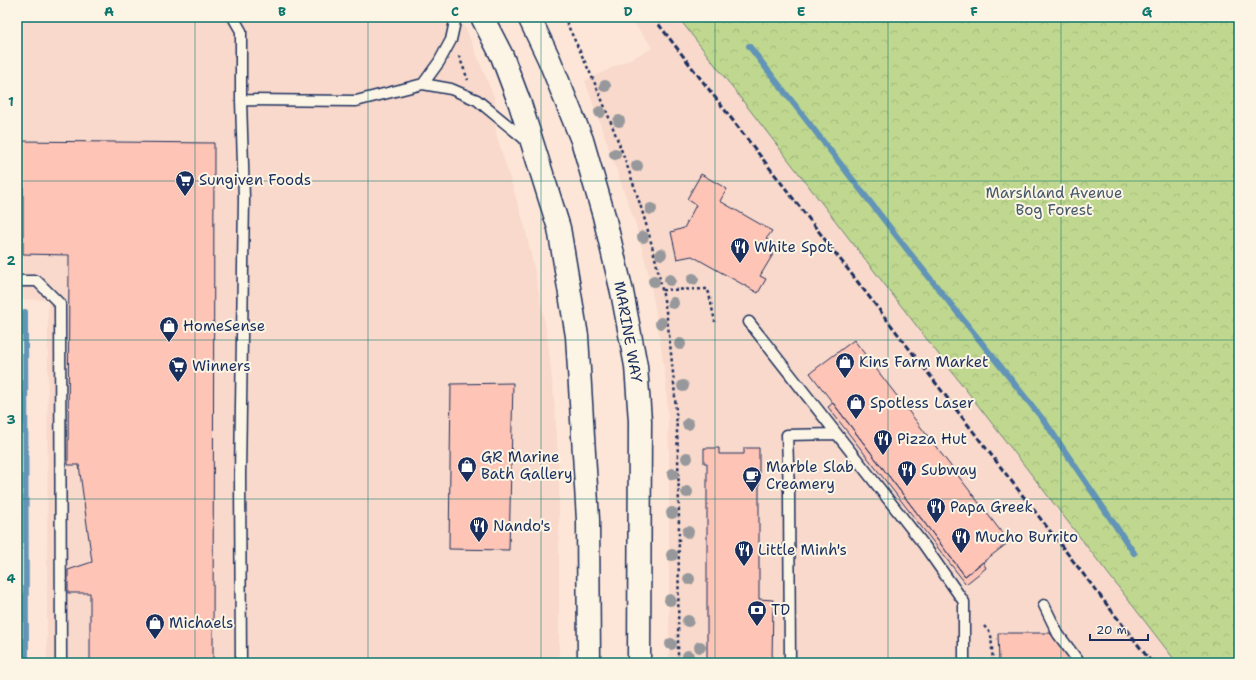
<svg xmlns="http://www.w3.org/2000/svg" width="1256" height="680" viewBox="0 0 1256 680" font-family="'Shantell Sans',sans-serif">
<defs>
<pattern id="park-crowns" width="20" height="18" patternUnits="userSpaceOnUse"><rect width="20" height="18" fill="#bfd78e"/><path d="M2 6a3 3 0 1 1 6 0M12 15a3 3 0 1 1 6 0" fill="none" stroke="#a4b97d"/></pattern>
</defs>
<rect width="100%" height="100%" fill="#fde6d7"/>
<filter id="ink" filterUnits="userSpaceOnUse"><feTurbulence type="fractalNoise" baseFrequency=".025" numOctaves="2"/><feDisplacementMap in="SourceGraphic" scale="8" xChannelSelector="R" yChannelSelector="G"/><feConvolveMatrix kernelMatrix="1 2 1 2 8 2 1 2 1" color-interpolation-filters="sRGB"/></filter>
<g filter="url(#ink)">
<path fill="#f8d9cb" d="M17 17H454L466 29 495 100 496 134 524 224 534 268 547 334 554 399 559 472V663H47L48 300 17 299Z
M629 17H678L1177 663H669V454L668 416 666 383 656 312 648 272 635 222 585 81 653 48Z"/>
<path fill="url(#park-crowns)" stroke="#6d8376" d="M678 17H1239V663H1177Z"/>
<g fill="none" stroke-linecap="round" stroke-linejoin="round">
<path stroke="#6294b7" stroke-width="6" d="M749 46 909 252 1045 422 1134 553
M25 312 26 663"/>
</g>
<path fill="#fec4b6" stroke="#1b2f5e" d="M17 141 214 143 213 663H90V593H68V570L92 562 79 465H68L69 255 23 254V184H17Z
M701 174 727 189 720 201 772 231 766 239 778 246 760 276 766 279 758 293 692 256 677 259 671 232 684 228 696 205 687 199Z
M854 340 1009 542 965 576 810 373Z
M513 383 509 550 449 549 451 384Z
M833 403 965 576 983 562 986 568 966 584 828 407Z
M704 448H719V454H744V448H759V599L773 600 772 663 707 661V463H704Z
M998 633H1050L1074 663H999Z"/>
<g fill="none" stroke-linecap="round" stroke-linejoin="round">
<g stroke="#1b2f5e" stroke-width="13">
<path id="service" d="M233 17 241 31V100L244 198 240 475 241 663
M423 84 439 62 451 40 456 17
M241 100 356 101 423 84 451 89 477 100 527 141
M17 281H37L60 304 61 663
M749 322 924 545 964 602V663
M1044 605 1058 634 1079 662
M790 663 789 492 787 435 836 434"/>
</g>
<g stroke="#1b2f5e" stroke-width="25">
<path id="primary" d="M482 17 502 56 520 104 559 228 577 336 588 520 589 663
M529 17 549 59 582 140 604 216 622 292 636 366 640 421 639 663"/>
</g>
<path stroke="#1b2f5e" stroke-width="2.5" stroke-dasharray="3 3" stroke-linecap="butt" d="M564 17C577 46 592 75 604 105 628 165 650 227 662 290 668 317 670 345 673 373 682 469 678 566 678 663
M459 56 468 80
M662 290 708 289 715 322
M984 626 991 634 993 663"/>
<use href="#service" stroke="#fcf5e5" stroke-width="10"/>
<use href="#primary" stroke="#fcf5e5" stroke-width="22"/>
<path stroke="#1b2f5e" stroke-width="3" stroke-dasharray="6 3" stroke-linecap="butt" d="M653 17 1152 663"/>
</g>
<g fill="#97989b">
<circle cx="605" cy="86" r="6"/>
<circle cx="600" cy="112" r="6"/>
<circle cx="619" cy="121" r="6"/>
<circle cx="615" cy="154" r="6"/>
<circle cx="637" cy="166" r="6"/>
<circle cx="651" cy="209" r="6"/>
<circle cx="643" cy="237" r="6"/>
<circle cx="661" cy="254" r="6"/>
<circle cx="693" cy="279" r="6"/>
<circle cx="670" cy="280" r="6"/>
<circle cx="654" cy="281" r="6"/>
<circle cx="673" cy="303" r="6"/>
<circle cx="661" cy="323" r="6"/>
<circle cx="680" cy="344" r="6"/>
<circle cx="683" cy="386" r="6"/>
<circle cx="688" cy="424" r="6"/>
<circle cx="687" cy="458" r="6"/>
<circle cx="673" cy="474" r="6"/>
<circle cx="687" cy="492" r="6"/>
<circle cx="672" cy="513" r="6"/>
<circle cx="688" cy="532" r="6"/>
<circle cx="672" cy="555" r="6"/>
<circle cx="689" cy="579" r="6"/>
<circle cx="670" cy="600" r="6"/>
<circle cx="688" cy="621" r="6"/>
<circle cx="671" cy="644" r="6"/>
<circle cx="700" cy="647" r="6"/>
<circle cx="688" cy="656" r="6"/>
</g>
</g>
<path fill="none" stroke="#0f766e" stroke-width="1" stroke-opacity="0.55" d="M195 17V663M368 17V663M541 17V663M715 17V663M888 17V663M1061 17V663M17 181H1239M17 340H1239M17 499H1239"/>
<defs>
<g id="supermarket-pin" transform="scale(1)"><path d="M0 17L-7.5 6A9.5 9.5 0 1 1 7.5 6Z" fill="#1b2f5e" stroke="#fcf5e5"/><path d="M-6-5.5h2.5l.6 2H6L4.5 2H-2.5L-4.4-4H-6ZM-1.5 3.2a1.3 1.3 0 1 0 .1 0ZM3 3.2a1.3 1.3 0 1 0 .1 0Z" fill="#fff"/></g>
<g id="restaurant-pin" transform="scale(1)"><path d="M0 17L-7.5 6A9.5 9.5 0 1 1 7.5 6Z" fill="#1b2f5e" stroke="#fcf5e5"/><path d="M-5-6h1v4h1v-4h1v4h1v-4h1v5L-1.5 .5V6h-2V.5L-5-1ZM5-6V6H3V1.5H1.5Q1.5-4 5-6Z" fill="#fff"/></g>
<g id="shop-pin" transform="scale(1)"><path d="M0 17L-7.5 6A9.5 9.5 0 1 1 7.5 6Z" fill="#1b2f5e" stroke="#fcf5e5"/><path d="M-5-2.5h2.3a2.7 3.5 0 0 1 5.4 0H5L5.5 6h-11ZM-1.5-2.5h3a1.5 2.3 0 0 0-3 0Z" fill="#fff"/></g>
<g id="cafe-pin" transform="scale(1)"><path d="M0 17L-7.5 6A9.5 9.5 0 1 1 7.5 6Z" fill="#1b2f5e" stroke="#fcf5e5"/><path d="M-5.5-4.5H6V0H3Q3 3.5 0 3.5H-2.5Q-5.5 3.5-5.5 0ZM3-3.2v2h1.7v-2ZM-6 4.5H4V6H-6Z" fill="#fff"/></g>
<g id="bank-pin" transform="scale(1)"><path d="M0 17L-7.5 6A9.5 9.5 0 1 1 7.5 6Z" fill="#1b2f5e" stroke="#fcf5e5"/><path d="M-6-4H6V4H-6ZM0-2.3a2.3 2.3 0 1 0 0 4.6a2.3 2.3 0 1 0 0-4.6Z" fill="#fff"/></g>
</defs>
<g fill-rule="evenodd">
<use href="#supermarket-pin" x="185" y="180"/>
<use href="#restaurant-pin" x="740" y="247"/>
<use href="#shop-pin" x="169" y="326"/>
<use href="#shop-pin" x="845" y="362"/>
<use href="#supermarket-pin" x="178" y="366"/>
<use href="#shop-pin" x="856" y="403"/>
<use href="#restaurant-pin" x="883" y="439"/>
<use href="#shop-pin" x="467" y="466"/>
<use href="#restaurant-pin" x="907" y="470"/>
<use href="#cafe-pin" x="752" y="476"/>
<use href="#restaurant-pin" x="936" y="507"/>
<use href="#restaurant-pin" x="479" y="526"/>
<use href="#restaurant-pin" x="961" y="537"/>
<use href="#restaurant-pin" x="744" y="550"/>
<use href="#bank-pin" x="757" y="610"/>
<use href="#shop-pin" x="155" y="623"/>
</g>
<g text-anchor="middle" stroke-width="4" stroke-linejoin="round" paint-order="stroke">
<g font-size="15" fill="#1b2f5e" stroke="#fcf5e5" text-anchor="start">
<text x="199" y="185">Sungiven Foods</text>
<text x="754" y="252">White Spot</text>
<text x="183" y="331">HomeSense</text>
<text x="859" y="367">Kins Farm Market</text>
<text x="192" y="371">Winners</text>
<text x="870" y="408">Spotless Laser</text>
<text x="897" y="444">Pizza Hut</text>
<text x="481" y="462">GR Marine<tspan x="481" dy="17">Bath Gallery</tspan></text>
<text x="766" y="472">Marble Slab<tspan x="766" dy="17">Creamery</tspan></text>
<text x="921" y="475">Subway</text>
<text x="950" y="512">Papa Greek</text>
<text x="493" y="531">Nando's</text>
<text x="975" y="542">Mucho Burrito</text>
<text x="758" y="555">Little Minh's</text>
<text x="771" y="615">TD</text>
<text x="169" y="628">Michaels</text>
</g>
<g font-size="15" fill="#44596a" stroke="#fcf5e5">
<text x="1054" y="198">Marshland Avenue<tspan x="1054" dy="17">Bog Forest</tspan></text>
</g>
<g font-size="15" fill="#1b2f5e" stroke="#fcf5e5">
<text transform="translate(628 332) rotate(80)" y="5">MARINE WAY</text>
</g>
</g>
<rect width="1256" height="680" fill="none" stroke="#fcf5e5" stroke-width="44"/>
<path d="M1090 634v6h58v-6" fill="none" stroke="#1b2f5e" stroke-width="2"/>
<text x="1096" y="634" font-size="12" fill="#1b2f5e" stroke="#fcf5e5" stroke-width="3" paint-order="stroke">20 m</text>
<rect x="22" y="22" width="1212" height="636" fill="none" stroke="#0f766e" stroke-width="1.5"/>
<g font-size="13" text-anchor="middle" font-weight="bold" fill="#0f766e">
<text x="109" y="16">A</text>
<text x="282" y="16">B</text>
<text x="455" y="16">C</text>
<text x="628" y="16">D</text>
<text x="801" y="16">E</text>
<text x="974" y="16">F</text>
<text x="1147" y="16">G</text>
<text x="11" y="106">1</text>
<text x="11" y="265">2</text>
<text x="11" y="424">3</text>
<text x="11" y="583">4</text>
</g>
</svg>
